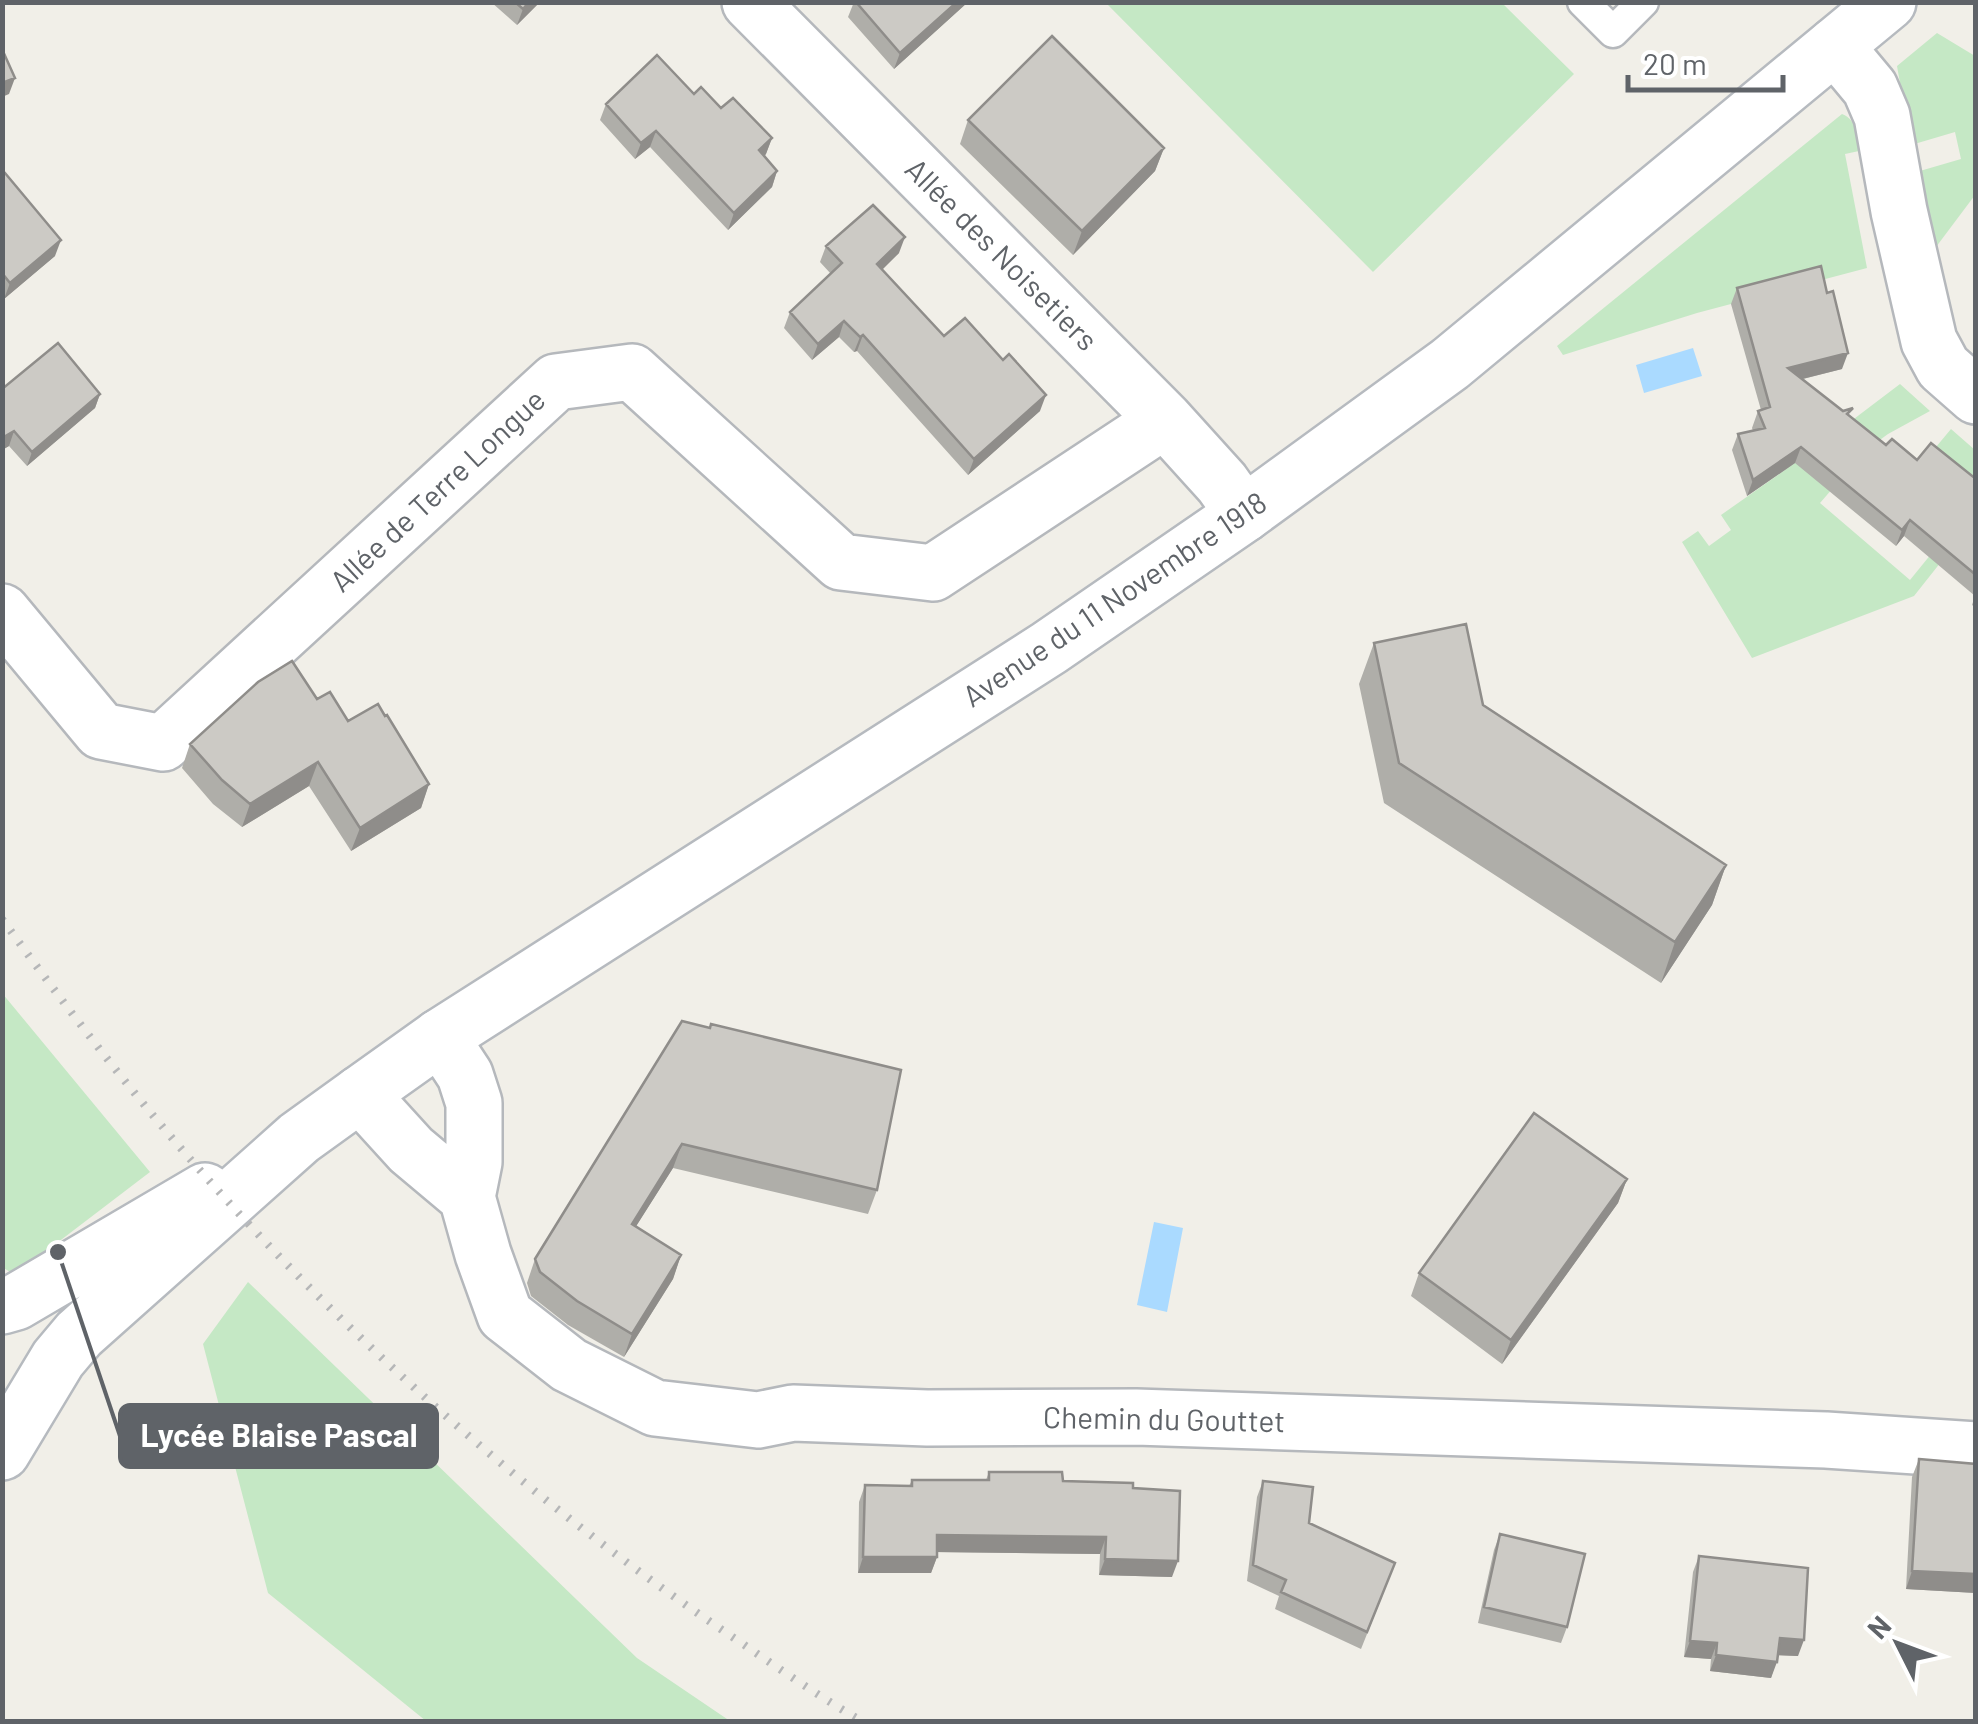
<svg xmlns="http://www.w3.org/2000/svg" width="1978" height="1724" viewBox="0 0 1978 1724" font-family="Barlow,sans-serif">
<rect width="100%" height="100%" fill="#f1efe8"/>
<path fill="#c5e8c5" d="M1106 3H1502L1574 74 1373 272Z
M1937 33 1975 56V195L1930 255 1913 173 1961 159 1955 132 1911 145 1897 66Z
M1842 114C1858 120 1856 137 1859 151L1845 154 1867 268 1697 313 1563 355 1557 346Z
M1900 384 1930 411 1888 434 1866 450 1820 503 1910 580 1975 500 1926 459 1951 429 1975 450V519L1914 596 1752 658 1682 542 1698 531 1709 546 1731 530 1721 515 1809 453Z
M2 993 150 1172 15 1275 2 1267Z
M248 1282 637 1658 730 1721H426L268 1593 203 1344Z"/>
<path fill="#aadaff" d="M1693 348 1702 376 1644 393 1636 365Z
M1154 1222 1183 1228 1167 1312 1137 1305Z"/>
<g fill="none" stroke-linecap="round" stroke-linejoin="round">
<g stroke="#b5b8bc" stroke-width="35">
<path id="service" d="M1583 2 1613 32 1643 2"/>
</g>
<g stroke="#b5b8bc" stroke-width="60">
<path id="minor" d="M750 2 1165 420 1222 483 1244 514
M1835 46 1870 88 1882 116 1899 211 1929 341 1943 367 1976 396
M2 612 101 731 163 743 556 382 632 372 841 562 933 573 1165 420
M440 1037 465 1075 474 1103V1162L467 1197 483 1254 505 1315 569 1365 655 1408 758 1420 793 1413 927 1418 1136 1417 1826 1440 1976 1450
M360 1094 411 1150 467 1197"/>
</g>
<g stroke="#b6babf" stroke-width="60">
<path id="secondary" d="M2 1306 16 1302 205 1191
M2 1452 58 1359 79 1334 299 1138 360 1094 440 1037 1049 648 1244 514 1450 364 1888 2"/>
</g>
<use href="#service" stroke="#fff" stroke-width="30"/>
<use href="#minor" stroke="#fff" stroke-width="55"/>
<use href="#secondary" stroke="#fff" stroke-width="55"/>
<path stroke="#b6b7b8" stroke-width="8" stroke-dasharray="2.5 12" stroke-linecap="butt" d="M2 919C58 996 116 1073 178 1145 342 1336 534 1505 743 1644 782 1671 822 1698 863 1722"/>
</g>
<path fill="#afaea9" d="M491 2H540L517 25Z
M854 2H968L894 69 848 17Z
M694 94 772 138 765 156 777 171 772 187 728 230 650 147 635 159 600 120 606 104Z
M968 120 1164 148 1155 171 1073 255 960 144Z
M2 174 55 256 4 299 2 297Z
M826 246 899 253 882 269 944 336 1040 411 968 475 857 351 854 352 839 337 812 360 784 328 790 312 831 274 820 262Z
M1737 288 1842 369 1803 379 1886 445 1917 460 1976 479V608L1972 605 1975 596 1904 536 1896 546 1795 463 1747 496 1732 450 1738 434 1753 431 1752 428 1758 411 1761 410 1731 304Z
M2 389 100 394 95 408 27 466 9 446 2 450Z
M1374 643 1726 865 1712 905 1661 983 1384 803 1359 684Z
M317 699 429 784 421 808 351 851 309 786 242 827 213 804 182 768 190 744Z
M682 1021 877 1190 868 1214 673 1168 636 1226 681 1255 673 1279 624 1357 568 1325 531 1296 527 1283 535 1259Z
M1627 1179 1618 1203 1502 1364 1411 1296 1419 1273Z
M1919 1459 1976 1464V1593L1906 1589 1912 1477Z
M989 1472 1133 1488 1172 1577 1099 1575 1100 1554 937 1552V1557L931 1573H858L859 1502 865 1485 909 1486 912 1480H986Z
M1263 1481 1309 1523 1389 1579 1361 1649 1275 1609 1279 1596 1247 1581 1257 1497Z
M1500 1534 1567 1627 1561 1643 1478 1623 1494 1550Z
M1699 1556 1798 1656 1778 1655 1771 1678 1710 1671 1711 1659 1684 1657 1693 1572Z"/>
<path fill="#8f8d8a" d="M529 2H540L517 25 523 9Z
M957 2H968L894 69 900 53Z
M15 78 9 94 2 97V83Z
M656 131 650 147 635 159 641 143Z
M772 138 766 154 753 166 759 150Z
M1164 148 1155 171 1073 255 1082 231Z
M777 171 772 187 728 230 734 213Z
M905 237 899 253 872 280 877 264Z
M61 240 55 256 4 299 10 283Z
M844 321 839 337 812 360 818 344Z
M863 335 857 351 854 352 860 337Z
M1848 353 1842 369 1782 384 1788 368Z
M100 394 95 408 27 466 32 452Z
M1046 395 1040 411 968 475 974 459Z
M14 431 9 446 2 450V438Z
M1801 447 1795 463 1747 496 1753 480Z
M1910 520 1904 536 1896 546 1902 530Z
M318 762 309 786 242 827 250 804Z
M429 784 421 808 351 851 360 828Z
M1726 865 1712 905 1661 983 1675 942Z
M682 1144 673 1168 623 1247 632 1224Z
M1627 1179 1618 1203 1502 1364 1511 1340Z
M681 1255 673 1279 624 1357 632 1334Z
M937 1535 1106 1537 1100 1554 931 1552Z
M863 1557H937L931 1573H858Z
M1105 1559 1178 1561 1172 1577 1099 1575Z
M1912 1571 1976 1574V1593L1906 1589Z
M1780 1638 1804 1640 1798 1656 1774 1655Z
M1690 1641 1717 1643 1711 1659 1684 1657Z
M1716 1655 1777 1662 1771 1678 1710 1671Z"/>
<path fill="#cccac5" stroke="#8f8d8a" stroke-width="2.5" d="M515 2H529L523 9Z
M856 2H957L900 53Z
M1052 36 1164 148 1082 231 968 120Z
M2 49 15 78 2 83Z
M657 55 694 94 701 87 721 108 733 98 772 138 759 150 777 171 734 213 656 131 641 143 606 104Z
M5 173 61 240 10 283 2 273V174Z
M873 205 905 237 877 264 944 336 965 318 1003 360 1009 354 1046 395 974 459 863 335 860 337 844 321 818 344 790 312 842 263 826 246Z
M1821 266 1827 293 1833 291 1848 353 1788 368 1843 411 1853 408 1847 414 1886 445 1892 439 1917 460 1931 443 1976 479V575L1910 520 1902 530 1801 447 1753 480 1738 434 1765 428 1758 411 1770 407 1737 288Z
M58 343 100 394 32 452 14 431 2 438V389Z
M1466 624 1483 705 1726 865 1675 942 1399 763 1374 643Z
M292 661 317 699 330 692 348 721 378 704 385 716 387 715 429 784 360 828 318 762 250 804 222 780 190 744 258 682Z
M682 1021 710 1028 711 1024 901 1070 877 1190 682 1144 632 1224 681 1255 632 1334 577 1301 540 1272 535 1259Z
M1534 1113 1627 1179 1511 1340 1419 1273Z
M1919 1459 1976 1464V1574L1912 1571Z
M989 1472H1062L1063 1481 1133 1483V1488L1180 1491 1178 1561 1105 1559 1106 1537 937 1535V1557H863L865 1485 912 1486V1480H989Z
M1263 1481 1313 1487 1309 1523 1395 1563 1367 1632 1281 1592 1286 1580 1253 1565Z
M1500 1534 1585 1554 1567 1627 1484 1607Z
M1699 1556 1808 1568 1804 1640 1780 1638 1777 1662 1716 1655 1717 1643 1690 1641Z"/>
<g text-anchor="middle" stroke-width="8" stroke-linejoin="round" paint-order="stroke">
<g font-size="30" fill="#5f6368" stroke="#fff">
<text transform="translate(1001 255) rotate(45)" y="10">Allée des Noisetiers</text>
<text transform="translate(438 491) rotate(-43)" y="10">Allée de Terre Longue</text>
<text transform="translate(1115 600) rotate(-34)" y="10">Avenue du 11 Novembre 1918</text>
<text transform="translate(1164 1420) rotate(1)" y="10">Chemin du Gouttet</text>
</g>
</g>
<path fill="none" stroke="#5f6368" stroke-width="4" d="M58 1252L120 1436"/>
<circle fill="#5f6368" stroke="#fff" stroke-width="4" cx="58" cy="1252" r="10"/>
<rect fill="#5f6368" stroke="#5f6368" stroke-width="4" x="120" y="1405" width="317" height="62" rx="10"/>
<g font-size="32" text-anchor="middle" font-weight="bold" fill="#fff">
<text x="279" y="1447">Lycée Blaise Pascal</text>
</g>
<rect width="1978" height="1724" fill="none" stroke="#5f6368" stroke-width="10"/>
<g transform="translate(1898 1644) rotate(312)" stroke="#ffffff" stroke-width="8" paint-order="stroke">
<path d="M0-8L18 38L0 25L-18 38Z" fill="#5f6368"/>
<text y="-15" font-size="28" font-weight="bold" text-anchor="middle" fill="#5f6368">N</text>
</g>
<path d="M1628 75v15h155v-15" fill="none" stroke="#5f6368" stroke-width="5"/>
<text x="1643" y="75" font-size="30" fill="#5f6368" stroke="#ffffff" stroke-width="8" paint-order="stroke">20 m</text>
</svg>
